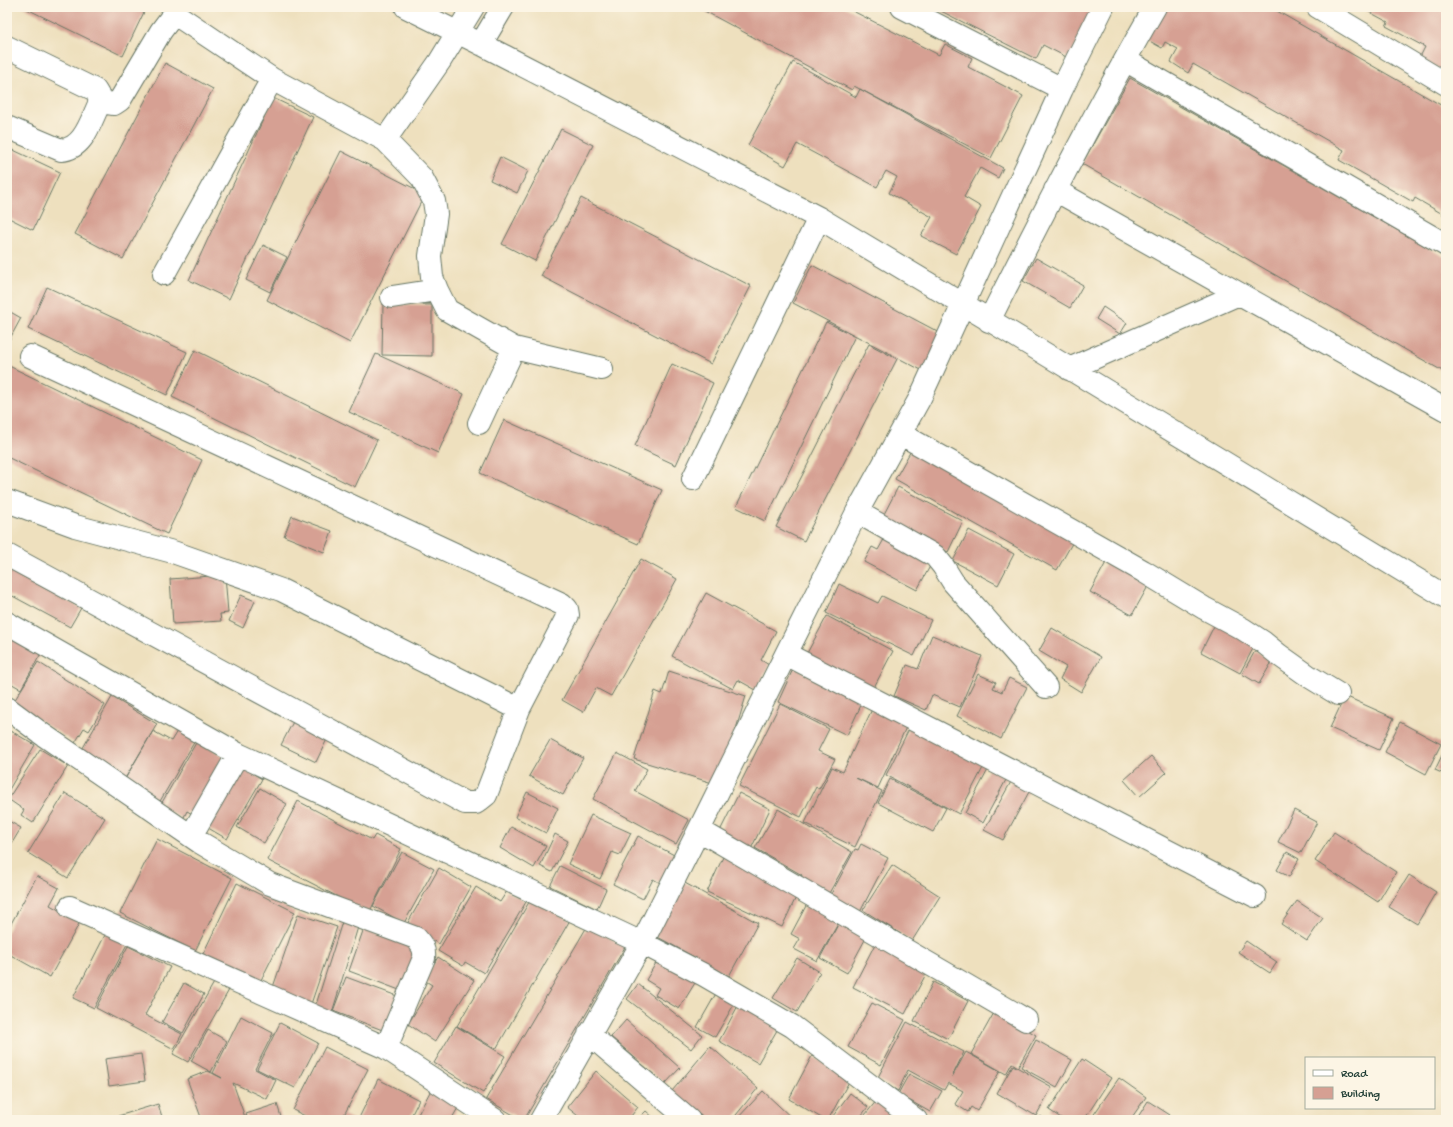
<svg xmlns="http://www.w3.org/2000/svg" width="1453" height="1127" viewBox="0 0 1453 1127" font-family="'Gochi Hand',sans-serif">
<rect width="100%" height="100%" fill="#fcf5e5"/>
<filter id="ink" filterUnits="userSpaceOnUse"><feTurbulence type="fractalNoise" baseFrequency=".025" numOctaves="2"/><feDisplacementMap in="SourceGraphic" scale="8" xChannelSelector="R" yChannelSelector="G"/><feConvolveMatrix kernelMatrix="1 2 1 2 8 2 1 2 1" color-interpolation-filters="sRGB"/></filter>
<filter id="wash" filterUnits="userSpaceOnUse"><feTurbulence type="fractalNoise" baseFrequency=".012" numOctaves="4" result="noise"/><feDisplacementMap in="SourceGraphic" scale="16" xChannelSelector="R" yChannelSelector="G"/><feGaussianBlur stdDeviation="0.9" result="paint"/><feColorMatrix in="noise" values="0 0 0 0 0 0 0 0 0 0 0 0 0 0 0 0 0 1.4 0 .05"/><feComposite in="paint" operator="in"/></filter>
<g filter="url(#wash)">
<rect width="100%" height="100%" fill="#eee0be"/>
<g id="blocks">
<path fill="#d6a093" d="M23 7H140L145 10 123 56Z
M697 7H845L939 55 945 44 972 58 968 67 1023 96 991 158 854 86 852 90Z
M933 7H1098L1072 60 1043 45 1036 59Z
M1164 7H1270L1446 108V216L1415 198 1413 202 1339 160 1344 150 1207 72 1193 64 1188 73 1171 62 1178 49 1165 42 1162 48 1146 39Z
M1360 7H1446V73L1419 59 1425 47 1386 26 1388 22Z
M793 62 856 97 860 89 1003 168 998 178 980 168 964 197 981 207 956 254 921 236 932 217 889 193 897 177 886 171 877 187 797 144 785 166 748 145Z
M165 63 213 89 123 259 75 234Z
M1130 78 1446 258V373L1082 164Z
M273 98 313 117 229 299 189 280Z
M561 129 593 145 535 261 502 244Z
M7 147 60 172 33 230 7 217Z
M341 151 425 194 350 343 267 300Z
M500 157 528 171 517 193 490 180Z
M581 198 751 286 711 364 541 276Z
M263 245 287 257 270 292 246 280Z
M1036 258 1083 285 1070 308 1023 281Z
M812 265 946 336 927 373 793 303Z
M47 287 187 352 167 395 28 329Z
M383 304 432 305V356L382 355Z
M1103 307 1127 323 1120 334 1096 319Z
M7 310 21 318 7 344Z
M826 322 855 336 765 521 736 507Z
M869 344 897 359 804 541 776 527Z
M195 350 377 440 355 487 172 397Z
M376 354 464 394 438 453 349 412Z
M672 364 713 383 676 465 635 446Z
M7 365 202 460 167 534 7 457Z
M504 420 662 490 638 544 480 473Z
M913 447 1075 538 1057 570 895 479Z
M898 487 963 521 948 552 882 518Z
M292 516 332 531 324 552 284 536Z
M969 530 1014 554 998 585 953 561Z
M887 534 934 559 917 590 864 562 872 547 878 550Z
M1109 557 1151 581 1132 615 1090 592Z
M641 559 677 579 611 696 596 688 583 712 562 700Z
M7 568 81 608 70 627 7 593Z
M225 575 228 613 220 614 221 621 173 624 170 579Z
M839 584 878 603 882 596 931 620 914 656 826 613Z
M706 593 776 631 761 660 769 665 756 690 738 680 733 689 672 656Z
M241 595 255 601 243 628 229 621Z
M827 616 893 651 872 691 806 655Z
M1216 622 1256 643 1240 673 1201 652Z
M1052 628 1101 657 1081 692 1060 679 1066 667 1039 651Z
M7 632 44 648 21 689 7 681Z
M932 635 982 656 960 707 932 695 926 710 894 696 907 665 918 669Z
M1255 651 1273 660 1259 684 1242 674Z
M38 662 105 705 89 731 84 728 75 743 13 703Z
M794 667 863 701 847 735 778 702Z
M669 671 746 696 719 785 634 759 655 691 662 694Z
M978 674 996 682 993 688 1002 692 1009 678 1027 687 1001 739 957 716Z
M1345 696 1394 718 1379 750 1330 728Z
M112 697 157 724 125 779 80 753Z
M780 704 829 729 818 751 835 759 819 789 816 787 801 817 739 786Z
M873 707 908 723 878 788 856 778 882 791 855 847 805 823 832 767 843 772Z
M295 718 329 735 316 762 281 745Z
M913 721 985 764 959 814 886 775Z
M1400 722 1441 744 1426 774 1385 752Z
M179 728 196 739 159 803 123 782 153 731 171 741Z
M11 731 35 745 7 793V737Z
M550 740 583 758 563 795 529 776Z
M197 741 233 761 196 816 187 811 183 819 160 806Z
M1446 747V775L1435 770Z
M40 749 68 766 33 823 21 815 24 810 8 799Z
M617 753 647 769 635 791 689 820 676 844 593 799Z
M1151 756 1166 773 1139 797 1124 780Z
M239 765 262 779 227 839 203 825Z
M989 768 1007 778 983 823 965 813Z
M890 779 946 808 933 832 878 803Z
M1012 780 1030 790 1003 840 984 830Z
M260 788 287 804 264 843 237 827Z
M527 792 558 808 546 833 515 817Z
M65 793 105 818 68 878 28 853Z
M739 793 770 809 751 849 719 833Z
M298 801 372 840 375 835 401 849 369 913 267 860Z
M778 809 852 852 828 895 800 879 802 875 755 848Z
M1294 810 1317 822 1301 853 1278 842Z
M591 815 631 833 620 855 612 852 600 879 568 864Z
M7 820 21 828 12 843 7 841Z
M511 827 546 846 534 868 500 848Z
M1334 832 1396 872 1378 902 1315 861Z
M555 834 568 841 552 872 540 866Z
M638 836 676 856 662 884 653 879 643 899 613 884Z
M157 839 232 878 195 951 120 913Z
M861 844 888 858 860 912 830 896 855 849 858 850Z
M402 852 434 869 404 923 373 906Z
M1287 852 1299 859 1289 877 1277 870Z
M723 857 798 893 782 927 707 892Z
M892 865 940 896 912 941 863 910Z
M560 866 606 889 597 909 550 886Z
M439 868 471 887 439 944 406 926Z
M1409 875 1436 892 1417 924 1389 907Z
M37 876 59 888 50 905 80 922 50 977 7 953V931Z
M683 882 758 923 729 976 654 935Z
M237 883 295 912 259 984 202 956Z
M476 887 500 902 507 891 526 902 484 973 465 962 463 966 438 951Z
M532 897 570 920 496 1049 457 1026Z
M1297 901 1323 918 1307 941 1281 924Z
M807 904 839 922 817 961 794 949 800 939 791 934Z
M298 914 337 927 310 1007 271 993Z
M840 921 867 936 847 973 820 958Z
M342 922 358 927 331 1016 314 1011Z
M588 925 625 947 524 1120H522L486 1099Z
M364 928 417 947 402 991 349 971Z
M106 933 127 944 94 1008 73 998Z
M1246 941 1277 962 1270 973 1238 952Z
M875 944 927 972 905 1014 853 987Z
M128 946 170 967 145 1015 182 1034 174 1049 96 1008Z
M660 956 698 978 679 1009 655 995 659 988 646 980Z
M438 957 474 980 435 1042 408 1024 432 985 424 980Z
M797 958 820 972 797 1012 773 998Z
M346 977 397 996 385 1031 333 1011Z
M215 981 229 990 188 1062 173 1054Z
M933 982 968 1001 948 1039 914 1021Z
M184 983 204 994 183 1033 162 1022Z
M638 984 702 1035 691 1049 627 999Z
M718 990 736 1001 715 1037 697 1027Z
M740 1002 780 1025 758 1063 719 1041Z
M872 1003 905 1020 881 1065 848 1047Z
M995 1011 1036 1035 1018 1067 1012 1063 1006 1074 971 1054Z
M241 1016 273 1033 255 1069 276 1080 267 1099 233 1083 246 1120H202L187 1079 208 1071 222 1078 213 1073Z
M626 1020 680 1068 665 1084 611 1037Z
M907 1022 964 1052 952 1077 966 1052 1000 1071 977 1111 971 1107 968 1112 955 1104 963 1091 948 1083 944 1090 908 1070 898 1091 877 1079Z
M280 1023 318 1043 295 1088 257 1069Z
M456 1026 505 1056 483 1093 434 1063Z
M208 1030 227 1041 211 1072 191 1061Z
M1036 1040 1072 1060 1057 1087 1021 1067Z
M710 1046 758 1088 732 1120H706L672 1091Z
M325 1047 368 1069 344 1115 354 1120H313L293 1110Z
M141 1054 145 1081 109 1086 105 1059Z
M812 1056 851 1078 828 1120H825L789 1099Z
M1082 1059 1111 1078 1084 1120H1064L1049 1110Z
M1013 1065 1052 1087 1036 1116 997 1093Z
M596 1071 638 1107 628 1120H583L567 1107Z
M909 1074 942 1091 930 1112 898 1094Z
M1119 1078 1146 1097 1130 1120H1090Z
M378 1079 419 1100 409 1120H358Z
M431 1090 459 1106 451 1120H415Z
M763 1091 794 1120H736Z
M850 1093 868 1107 858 1120H830Z
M877 1100 903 1120H861Z
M1148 1101 1170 1115 1167 1120H1136Z
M158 1104 163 1120H120L118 1116Z
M277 1104 282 1120H248L246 1114Z
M646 1111 656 1120H637Z
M1040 1116 1046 1120H1037Z"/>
</g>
</g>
<g filter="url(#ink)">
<use href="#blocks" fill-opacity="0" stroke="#677664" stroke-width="1"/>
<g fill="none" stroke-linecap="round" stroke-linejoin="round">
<g stroke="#677664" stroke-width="24">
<path id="minor" d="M406 7 481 44 819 218 1006 330 1446 597
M473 7 440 61 385 140 422 178 434 201 436 214 430 256 432 277 437 290 447 310 514 348 602 369
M902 7 1062 89
M1318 7 1446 84
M481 44 503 7
M7 47 95 90 98 95 100 102C91 120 84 149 61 150L7 127
M1125 60 1446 245
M100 102 114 104 120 100 161 31 170 19 178 16 272 79 385 140
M1055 190 1446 410
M164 274 272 79
M392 297 437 290
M989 321C1042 215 1096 109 1155 7
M1069 369 1239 294
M479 423 514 348
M901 434 1143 571 1204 608 1243 629 1263 642 1279 655 1310 677 1338 694
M693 479 819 218
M7 501 75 526 173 552 281 590 519 709
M857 512 935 556 943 566 953 582 1046 687
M7 555 465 803H476L486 795 519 709 568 615 567 609 562 604 30 356
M7 623 238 754 642 943 704 975 792 1026 916 1120
M786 654 1255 896
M7 708 42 734 201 843 270 884 416 938C422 945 425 949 424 958L386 1048
M699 830 1026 1020
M191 836 238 754
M70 907 386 1048 495 1120
M589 1034 689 1120
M541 1120 642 943 699 830 786 654 857 512 920 398 1062 89 1103 7"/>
</g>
<use href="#minor" stroke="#fff" stroke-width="22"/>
</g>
</g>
<rect width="1453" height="1127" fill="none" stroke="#fcf5e5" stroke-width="24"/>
<rect x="1305" y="1057" width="130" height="52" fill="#fcf5e5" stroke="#a4ab9e"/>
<rect x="1313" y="1070" width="20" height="6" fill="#ffffff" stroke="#a4ab9e"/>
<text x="1341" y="1077" font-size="12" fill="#1f3d34">Road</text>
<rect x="1313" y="1087" width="20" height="12" fill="#d6a093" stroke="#a4ab9e"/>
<text x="1341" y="1097" font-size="12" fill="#1f3d34">Building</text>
</svg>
